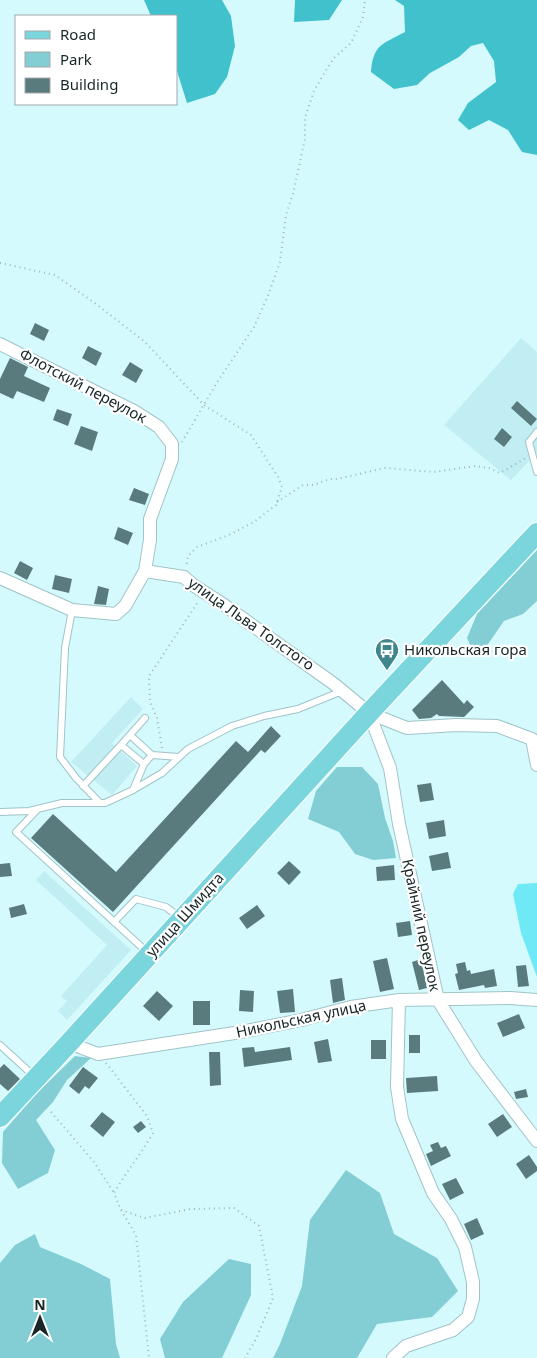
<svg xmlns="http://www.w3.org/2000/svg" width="537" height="1358" viewBox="0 0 537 1358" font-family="'Noto Sans',sans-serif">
<rect width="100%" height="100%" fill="#d5fafe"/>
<path fill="#c0eef3" d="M521 338 537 352V453L511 480 444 425Z
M131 697 143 709 112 743 137 766 112 795 71 762Z
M44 871 131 950 67 1020 58 1011 67 1001 61 996 107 945 36 880Z"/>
<path fill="#83cdd4" d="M537 550V601L523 614 504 621 486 647 472 649 467 638 477 614Z
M337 767H362L378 784 385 818 393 841 396 858 373 860 355 854 339 832 308 819 316 791Z
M75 1056 91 1058 67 1080 53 1102 36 1120 55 1150 48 1173 18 1189 2 1163 3 1132 37 1093Z
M346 1170 380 1193 394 1234 437 1258 458 1291 432 1317 377 1324 357 1358H273L280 1344 302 1286 310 1220Z
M35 1234 40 1247 81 1264 110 1279 116 1344 120 1358H0V1263L15 1245Z
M229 1259 251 1264V1295L222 1358H165L160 1339 183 1302Z"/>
<path fill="#41c1cc" d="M144 0H222L231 16 235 46 227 77 215 94 187 103 176 68V16H151Z
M295 0H342L329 20 294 22Z
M395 0H537V155L522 152 508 130 489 120 469 130 458 120 468 103 496 82 494 61 483 43 471 46 459 57 430 73 417 85 394 89 371 72C373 44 383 44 405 32L404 6Z"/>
<path fill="#6fe9f5" d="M537 883V977L521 933 513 894 518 884Z"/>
<path fill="#597b7e" d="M35 323 49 330 44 341 30 334Z
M88 346 102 353 96 366 82 358Z
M10 358 28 367 24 376 50 388 44 402 17 391 13 399 0 393V379Z
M130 362 143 370 136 383 122 375Z
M517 401 537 419 531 426 511 408Z
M57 409 72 414 68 426 53 420Z
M81 426 98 432 92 451 74 444Z
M502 428 512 437 504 447 494 439Z
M134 488 149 494 145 505 129 500Z
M118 527 133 533 128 545 114 539Z
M20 561 33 568 27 580 14 573Z
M55 575 72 579 69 593 52 589Z
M98 586 109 589 106 605 94 604Z
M442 680 464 704 467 700 474 707 464 717 439 716 437 714 431 718 419 719 412 710Z
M271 726 281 736 265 753 261 750 113 912 31 838 53 814 116 872 236 741 248 752Z
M431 783 434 800 420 802 417 785Z
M444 820 446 836 429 839 426 823Z
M448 852 451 868 432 871 429 856Z
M289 861 301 872 289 885 277 873Z
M10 863 12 876 0 877V864Z
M394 865 395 880 377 881 376 867Z
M24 904 27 914 11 918 9 908Z
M257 905 265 916 247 929 239 918Z
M410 921 412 935 398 937 396 923Z
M387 958 394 989 380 992 373 961Z
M421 959 427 988 419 990 412 962Z
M465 962 467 971 470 970 471 974 494 969 497 986 485 988 484 985 459 990 455 974 458 973 456 964Z
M526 965 529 986 518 987 516 966Z
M342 978 345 1000 333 1003 330 980Z
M293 989 295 1012 280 1013 277 991Z
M240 990 254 991 253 1012 239 1011Z
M157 991 173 1006 159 1021 143 1006Z
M193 1001H210V1025H193Z
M519 1014 525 1028 503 1037 497 1023Z
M409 1035H420V1053H409Z
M328 1039 332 1061 318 1063 314 1042Z
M371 1040H386V1059H371Z
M254 1047 255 1052 290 1047 292 1060 244 1067 242 1048Z
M209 1052H220L221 1085 210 1086Z
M4 1064 20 1079 8 1091 0 1084V1068Z
M83 1067 98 1078 89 1089 85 1086 79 1094 69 1086Z
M437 1076 438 1091 407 1093 406 1078Z
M526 1089 528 1097 516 1099 514 1092Z
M102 1112 115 1122 103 1137 90 1126Z
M503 1114 512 1127 497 1137 488 1124Z
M141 1121 146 1127 138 1133 133 1127Z
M438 1142 441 1148 446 1146 451 1156 431 1166 426 1154 433 1151 430 1145Z
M529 1155 537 1167V1171L526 1179 516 1164Z
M456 1178 464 1193 450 1200 442 1184Z
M477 1218 484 1234 471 1240 464 1224Z"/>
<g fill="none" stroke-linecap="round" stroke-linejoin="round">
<g stroke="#a0c4c7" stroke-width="8">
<path id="service" d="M537 432 529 442 537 472
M72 610 65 648 60 757 76 778 100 803
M130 735 152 755 144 764
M121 745 145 718
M152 755 179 757
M83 786 121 745 144 764 133 790
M37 810 16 832 147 952
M0 812 29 811 62 803H105L133 790 162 773 188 749 232 726 264 716 298 709 342 691
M114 922 136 899 166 907 179 917
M0 1045 35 1077"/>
</g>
<g stroke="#a0c4c7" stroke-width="14">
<path id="minor" d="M0 344 134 411 159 427 172 444V459L150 519V540L145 571
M0 578 72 610 116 614 125 606 145 571 184 577 193 585 224 605 334 684 369 713 407 728 456 725 497 726 532 739 537 765
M369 713 390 768 399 824 438 1000 476 1061 537 1141
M69 1043 98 1054 241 1032 301 1020 351 1007 399 1000 510 998 537 1000
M393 1358 406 1346 453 1330 468 1317 473 1299V1282L465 1247 451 1219 433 1193 402 1119 397 1087 399 1000"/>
</g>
<g stroke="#fff" stroke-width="22">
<path id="primary" d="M0 1117 69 1043 369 713 537 533"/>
</g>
<path stroke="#9ab7ba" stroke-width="2" stroke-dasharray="1 4" stroke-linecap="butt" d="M0 263 55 275 96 304 145 342 204 405 251 435 278 477 282 487 276 505 254 522 229 535 197 547 188 556 186 567
M182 442 216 384 254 327 269 293 280 262 286 215 293 194 305 139V118L314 91 325 72 334 58 351 43 363 17 365 0
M277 502 303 485H314L329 479H337L385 468 434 472 475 466 489 468 500 473 526 458
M162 748 157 718 150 702 149 676 198 602
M106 1063 147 1116 153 1133C141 1154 126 1172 114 1193L121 1210 145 1218 190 1209 234 1208 259 1226 273 1298 257 1337 245 1358
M51 1112 94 1162 114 1193
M121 1210 136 1235 149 1358"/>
<use href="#service" stroke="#fff" stroke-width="6"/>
<use href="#minor" stroke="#fff" stroke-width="12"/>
<use href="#primary" stroke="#7ad6dc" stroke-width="20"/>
</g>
<defs>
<g id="bus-pin" transform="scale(1.25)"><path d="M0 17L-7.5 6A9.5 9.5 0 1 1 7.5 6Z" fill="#3e868c" stroke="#fff"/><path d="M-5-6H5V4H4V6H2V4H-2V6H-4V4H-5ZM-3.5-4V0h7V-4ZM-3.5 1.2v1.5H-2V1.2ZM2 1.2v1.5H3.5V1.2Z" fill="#fff"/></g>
</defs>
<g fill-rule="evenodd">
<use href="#bus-pin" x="387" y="650"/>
</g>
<g text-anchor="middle" stroke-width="4.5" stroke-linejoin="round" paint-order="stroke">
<g font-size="15" fill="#182627" stroke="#fff">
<text transform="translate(83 386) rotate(28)" y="5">Флотский переулок</text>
<text transform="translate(251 624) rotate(35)" y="5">улица Льва Толстого</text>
<text transform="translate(185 915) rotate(-48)" y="5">улица Шмидта</text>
<text transform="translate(421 925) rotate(78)" y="5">Крайний переулок</text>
<text transform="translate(301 1019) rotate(-12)" y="5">Никольская улица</text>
</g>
<g font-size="15" fill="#182627" stroke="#fff" text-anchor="start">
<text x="404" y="655">Никольская гора</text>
</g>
</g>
<rect x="15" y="15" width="162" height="90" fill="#ffffff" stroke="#a3a8a9"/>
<rect x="25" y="31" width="25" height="8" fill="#7ad6dc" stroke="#a3a8a9"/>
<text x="60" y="40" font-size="15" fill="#182627">Road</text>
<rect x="25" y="52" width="25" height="15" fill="#83cdd4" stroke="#a3a8a9"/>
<text x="60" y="65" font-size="15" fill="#182627">Park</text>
<rect x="25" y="78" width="25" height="15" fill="#597b7e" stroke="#a3a8a9"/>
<text x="60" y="90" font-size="15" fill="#182627">Building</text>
<g transform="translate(40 1318)" stroke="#ffffff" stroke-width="4" paint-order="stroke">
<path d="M0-4L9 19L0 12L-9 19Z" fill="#182627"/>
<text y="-8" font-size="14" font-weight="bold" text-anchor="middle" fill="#182627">N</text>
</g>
</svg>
